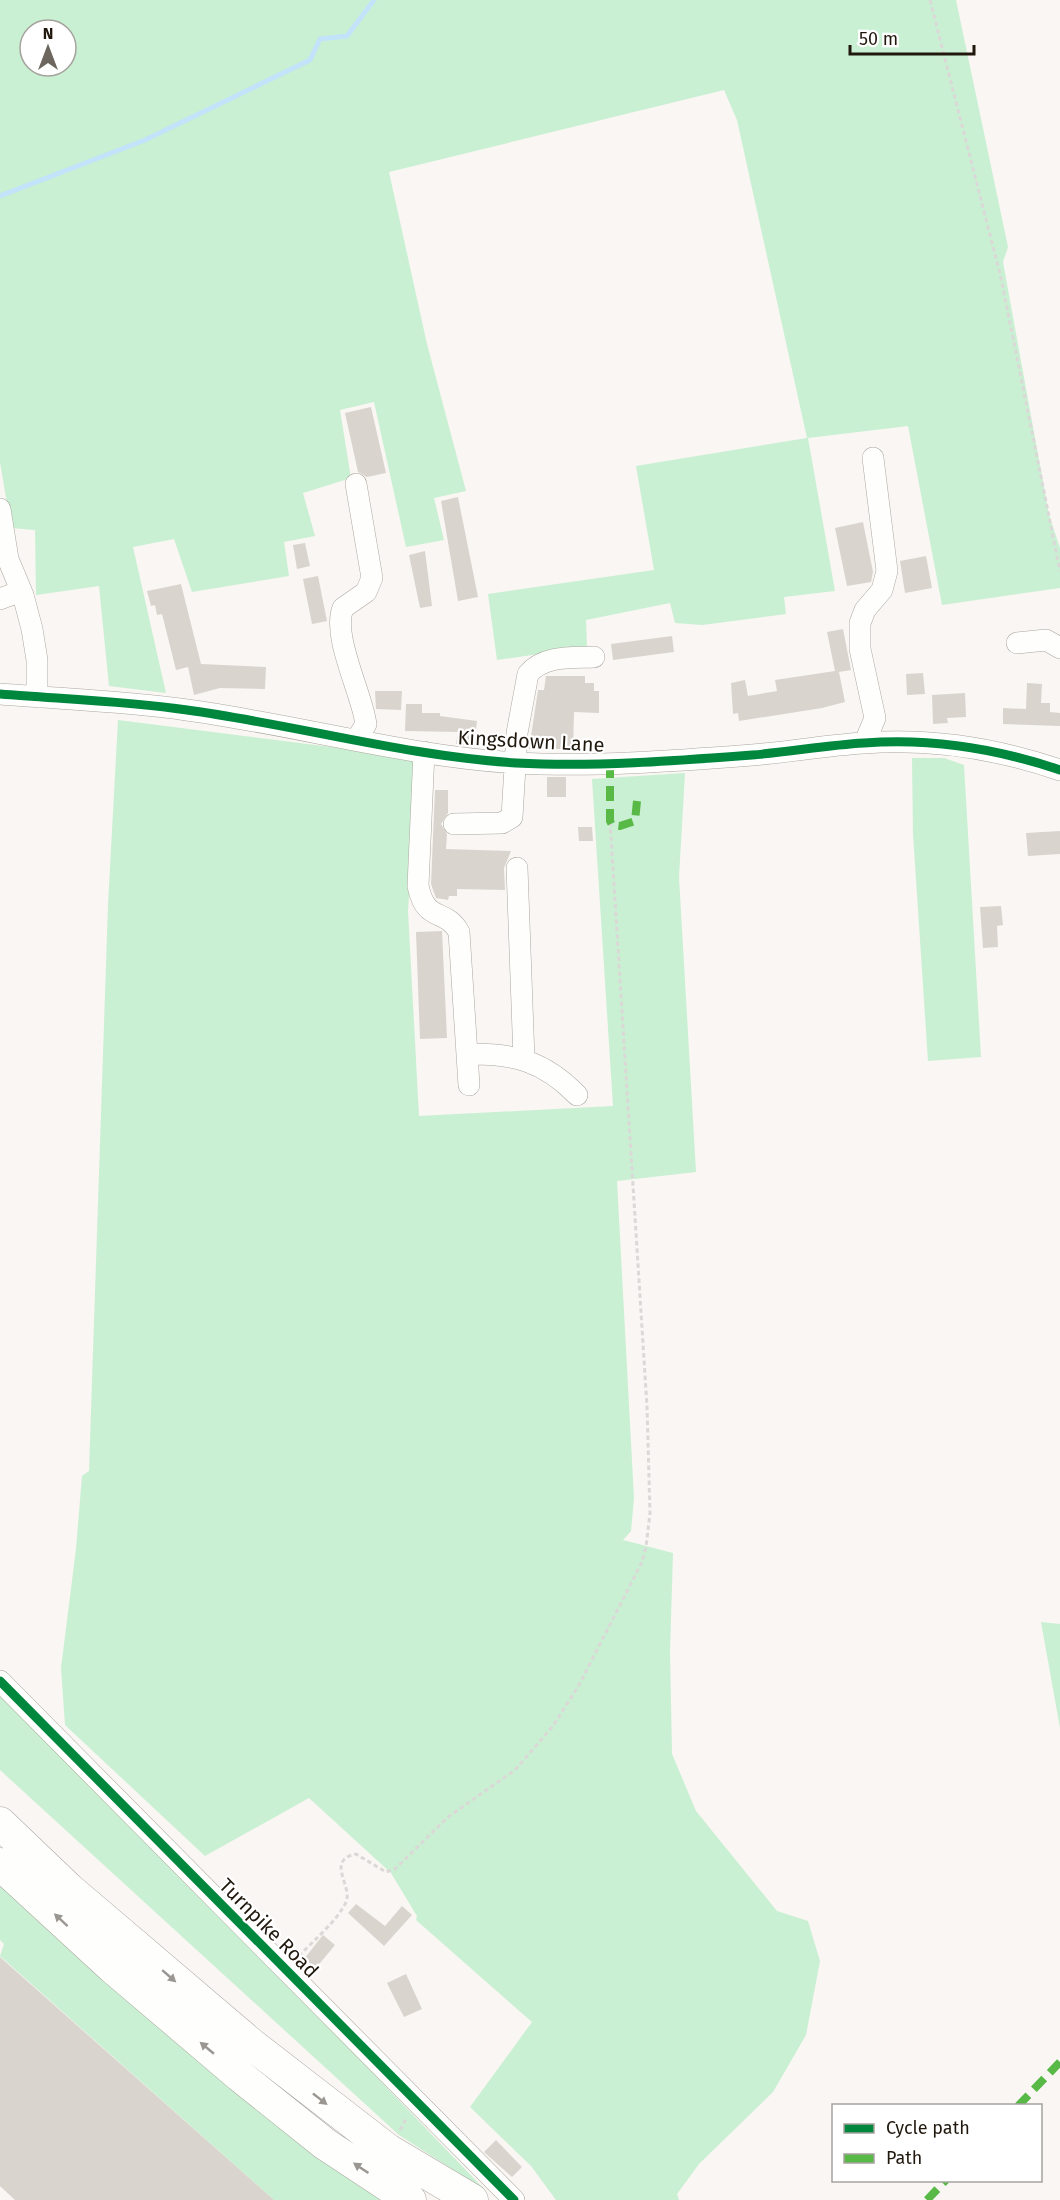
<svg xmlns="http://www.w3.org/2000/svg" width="1060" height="2200" viewBox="0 0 1060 2200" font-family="'Fira Sans',sans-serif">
<rect width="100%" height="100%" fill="#f9f6f3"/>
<path fill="#c9f0d2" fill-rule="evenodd" d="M0 0H956L1008 247 1003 262 1049 515 1060 548V588L942 605 908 426 808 438 835 591 784 597 786 614 702 625 675 623 670 603 586 620 587 647 497 660 488 594 654 570 636 466 807 438 737 120 724 90 389 172 427 344 466 491 434 498 444 540 406 547 374 402 340 410 351 478 303 493 315 536 284 542 289 576 192 592 174 539 133 547 166 693 109 686 99 586 36 595 35 530 11 528 0 462ZM30 30H66V66H30Z
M118 720 418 758 408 911 419 1116 613 1106 592 779 685 773 679 877 696 1172 617 1181 634 1498 631 1531 623 1540 673 1553 670 1651 672 1754 696 1811 777 1911 808 1921 820 1961 806 2035 773 2092 699 2164 677 2194 679 2200H556L531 2166 470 2107 532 2022 416 1920 417 1916 391 1873 309 1798 205 1856 65 1725 61 1668 76 1549 82 1476 89 1471 108 905Z
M912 758H944L964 765 981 1057 928 1061 913 834Z
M1041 1622 1060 1624V1728Z
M0 1695 290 1987 486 2191 399 2135 0 1770Z
M0 1883 387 2200H274L0 1956 4 1944 0 1940Z"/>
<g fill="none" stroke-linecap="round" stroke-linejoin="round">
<path stroke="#c2e3f9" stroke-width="5" d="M0 196 145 140 310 60 320 39 347 36 374 0"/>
</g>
<path fill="#dad4ce" d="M371 407 386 473 367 477 358 472 345 413Z
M458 497 478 597 458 601 441 501Z
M863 522 873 572 871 582 847 586 835 528Z
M305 543 310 566 297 569 293 545Z
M425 551 432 606 420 608 409 555Z
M926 556 932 588 905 593 900 561Z
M318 576 327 621 312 624 303 579Z
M181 584 201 664 266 667 265 689 220 688 194 695 188 667 176 670 162 614 157 615 155 605 151 606 147 591Z
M843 629 851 670 839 672 845 702 822 708 739 721 738 713 733 714 731 683 745 680 748 696 777 691 775 680 835 671 827 632Z
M672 636 674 652 613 660 611 644Z
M923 673 925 694 907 695 906 674Z
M546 676H585V683H594V691H599V713L574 712 573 749H529L538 690H544Z
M1027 683 1042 684 1041 703H1050V712L1060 713V726L1003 724V708L1026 709Z
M375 691H402L401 710 376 709Z
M965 693 966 717 947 718 948 723 933 724 932 695Z
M406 704H422V713H440V716L477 721 474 746 456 744 458 732 405 731Z
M547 777H566V797H547Z
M435 790H448V813L441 824 447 834 446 849 511 851 504 868 505 890 457 889V896H449L448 900 436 898 431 884Z
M578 827H592L593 841H579Z
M1060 831V854L1028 856 1026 833Z
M1001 906 1003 925 997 926 998 947 983 948 980 907Z
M442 931 447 1038 420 1039 416 932Z
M356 1904 385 1926 402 1906 412 1915 384 1946 348 1913Z
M323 1935 335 1945 316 1968 304 1959Z
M0 1957 274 2200H15L0 2186Z
M406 1974 422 2009 404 2017 387 1983Z
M496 2140 522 2167 512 2177 484 2152Z"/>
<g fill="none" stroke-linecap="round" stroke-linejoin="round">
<g stroke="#aca7a0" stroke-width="22">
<path id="minor" d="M356 484 372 578 366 592 343 608C332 635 360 690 365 719L366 724 357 739
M0 509 8 559 23 595 32 629 37 660V697
M0 599 21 591
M1017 643 1046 640 1060 648
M0 694C62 699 126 701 187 710 297 725 405 756 516 763 594 767 674 761 752 755 790 752 827 745 864 743 930 738 998 749 1060 770
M865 742 875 718 860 649V623L865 610 882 590 887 571 873 458
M424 752 418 886C426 924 445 907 459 932L469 1085
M454 824 502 823 512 817 517 733 528 674C544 655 571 658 594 657
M517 868 524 1059
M467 1054C513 1053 544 1061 577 1095
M0 1681 514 2200"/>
</g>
<g stroke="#aca7a0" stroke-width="33">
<path id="highway" d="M0 1823 69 1889 251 2044 388 2150 472 2200
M0 1864 113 1968 240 2076 325 2144 410 2200"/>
</g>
<path stroke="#dad9d8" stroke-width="3" stroke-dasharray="4.5 3" stroke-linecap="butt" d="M930 0 1001 278 1060 571
M299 1956C312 1942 339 1919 346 1902 353 1886 325 1860 356 1854L386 1872 395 1869 448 1817 515 1770 553 1726 578 1687 642 1562 646 1547 650 1513 647 1407 610 821
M400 2130 407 2117"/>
<use href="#minor" stroke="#fefefd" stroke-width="21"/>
<use href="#highway" stroke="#fefefd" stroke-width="32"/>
<path stroke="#58b947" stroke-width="8" stroke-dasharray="15 8" stroke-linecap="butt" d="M610 763V821L612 825 620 826 635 821 637 801
M1018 2106 1060 2062
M927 2200 946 2180"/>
<g stroke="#fff" stroke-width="13">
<path id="cycleway" d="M0 694C62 699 126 701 187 710 297 725 405 756 516 763 594 767 674 761 752 755 790 752 827 745 864 743 930 738 998 749 1060 770
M0 1681 514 2200"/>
</g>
<use href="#cycleway" stroke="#00873e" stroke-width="9"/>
</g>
<defs><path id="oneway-solid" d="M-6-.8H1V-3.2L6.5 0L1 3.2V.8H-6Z" transform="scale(1.5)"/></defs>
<g fill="#9a9691">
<use href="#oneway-solid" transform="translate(61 1920) rotate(-137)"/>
<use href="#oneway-solid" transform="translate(169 1976) rotate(41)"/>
<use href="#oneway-solid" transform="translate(207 2048) rotate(-140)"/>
<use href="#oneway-solid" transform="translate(320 2099) rotate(38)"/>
<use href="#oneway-solid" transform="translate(361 2168) rotate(-146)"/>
</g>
<g text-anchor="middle" stroke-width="4.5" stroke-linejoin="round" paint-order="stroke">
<g font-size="20" fill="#20180d" stroke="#fff">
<text transform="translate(531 741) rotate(3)" y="7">Kingsdown Lane</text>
<text transform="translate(269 1928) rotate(45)" y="7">Turnpike Road</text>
</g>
</g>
<rect x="832" y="2104" width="210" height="78" fill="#ffffff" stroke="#a6a39e" stroke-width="1.5"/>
<rect x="844" y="2124" width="30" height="9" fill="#00873e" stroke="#a6a39e" stroke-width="1.5"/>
<text x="886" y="2134" font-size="18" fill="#20180d">Cycle path</text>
<rect x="844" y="2154" width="30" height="9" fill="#58b947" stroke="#a6a39e" stroke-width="1.5"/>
<text x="886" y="2164" font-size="18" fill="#20180d">Path</text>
<g transform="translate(48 48)"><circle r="28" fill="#ffffff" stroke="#a6a39e" stroke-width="1.5"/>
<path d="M0-4.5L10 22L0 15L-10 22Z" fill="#6c665e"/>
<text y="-9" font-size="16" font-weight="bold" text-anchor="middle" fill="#20180d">N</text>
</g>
<path d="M850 45v9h124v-9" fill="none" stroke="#20180d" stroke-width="3"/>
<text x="859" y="45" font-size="18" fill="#20180d" stroke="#ffffff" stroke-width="4.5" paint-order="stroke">50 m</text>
</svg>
